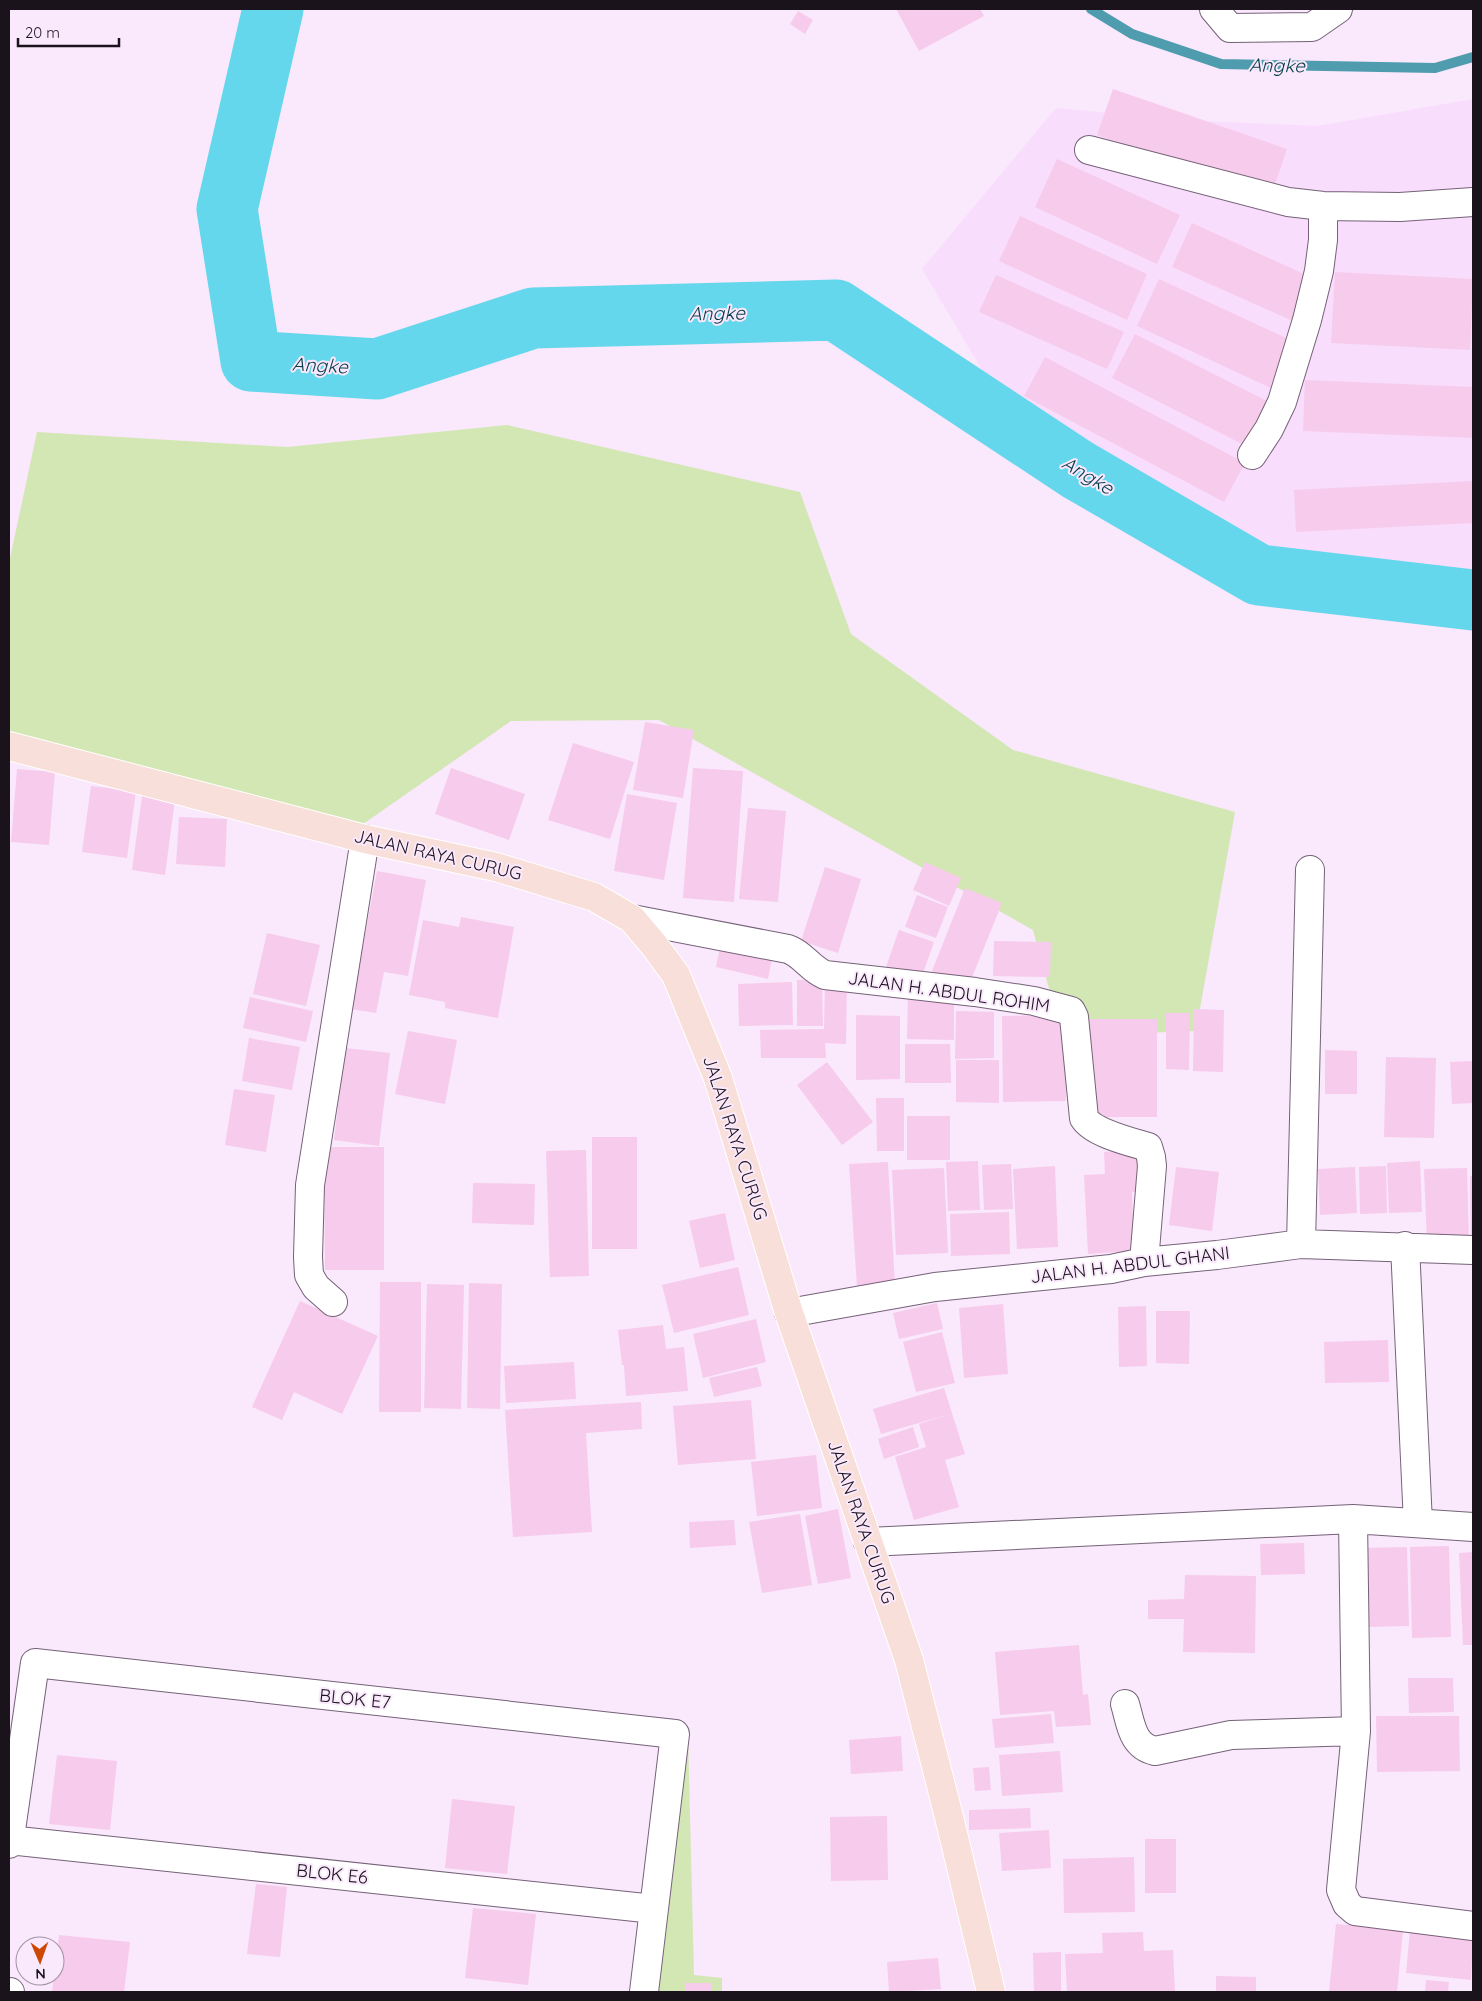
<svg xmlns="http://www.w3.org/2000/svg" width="1482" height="2001" viewBox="0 0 1482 2001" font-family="Quicksand,sans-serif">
<rect width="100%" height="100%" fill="#fae8fd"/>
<path fill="#f9ddfd" d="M1473 99V577L1294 587 1143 538 1017 429 922 269 1056 108 1198 121 1318 126Z"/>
<path fill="#d3e7b4" d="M507 425 800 492 851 634 1013 750 1235 812 1196 1031 1062 1036 1033 930 659 720 511 721 343 838 9 740V563L37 432 287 447Z
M688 1734 694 1975 722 1978V1992H647Z"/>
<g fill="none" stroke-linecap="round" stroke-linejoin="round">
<path stroke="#4e9cae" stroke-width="10" d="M1091 9 1132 34 1221 64 1435 68 1473 57"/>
<path stroke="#64d7ed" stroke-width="61" d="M273 9 227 209 251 361 377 369 533 318 836 310 1078 470 1259 575 1473 600"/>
</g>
<path fill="#f7cbeb" d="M896 9H980L984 16 919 51Z
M798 11 813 20 805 34 790 24Z
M1113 89 1287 149 1271 196 1097 135Z
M1057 159 1180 215 1157 264 1035 207Z
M1020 216 1147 274 1127 320 999 261Z
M1192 223 1315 279 1295 322 1172 267Z
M1335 272 1473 279 1470 350 1331 343Z
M996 275 1124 332 1107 369 979 312Z
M1159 279 1297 343 1275 390 1137 326Z
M1135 334 1271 403 1248 447 1112 378Z
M1045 357 1245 463 1224 502 1024 396Z
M1305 380 1473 387V438L1303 431Z
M1473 481V523L1296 532 1294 490Z
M645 722 694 730 683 798 633 790Z
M573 743 634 762 610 839 548 820Z
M451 768 525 794 509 840 435 814Z
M693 768 743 771 734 902 683 898Z
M17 769 55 772 49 845 11 842Z
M91 786 136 791 127 858 82 852Z
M627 794 677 803 664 880 614 871Z
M142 796 175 800 165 875 132 870Z
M748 808 786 811 778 902 739 899Z
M179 817 227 819 225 867 176 864Z
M925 862 961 878 949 906 913 890Z
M825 867 861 879 838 953 801 941Z
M377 871 426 880 408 976 384 972 376 1013 351 1009Z
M965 888 1002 903 969 985 932 971Z
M917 895 948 907 936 938 905 927Z
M461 917 514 927 498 1018 445 1008V1002L409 995 423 920 459 927Z
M899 930 934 942 921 979 886 967Z
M267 933 320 945 306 1006 253 994Z
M722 938 774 949 768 979 716 967Z
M994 941 1051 942 1050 977 993 976Z
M825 978H847L846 1044 825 1043 826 1058H761L760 1030 824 1029Z
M797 980H822L823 1026H797Z
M792 982 793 1025 739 1026 738 984Z
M908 992H954V1040L907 1039Z
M250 997 313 1011 306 1042 243 1028Z
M1194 1009 1224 1010 1223 1072 1193 1071Z
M956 1011 994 1012V1058L955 1059Z
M1166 1013H1190L1189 1070 1166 1069Z
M856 1015 900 1016V1079L856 1080Z
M1065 1015 1066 1101 1003 1102 1002 1016Z
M1090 1019H1157V1117H1090Z
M408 1031 457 1040 445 1104 395 1094Z
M249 1038 300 1047 292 1090 242 1081Z
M905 1044H950L951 1083H905Z
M345 1048 390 1053 379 1146 334 1140Z
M1325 1050 1357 1051V1094H1325Z
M1386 1057 1436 1058 1434 1138 1384 1137Z
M956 1060H999V1103L956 1102Z
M1473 1061V1103L1452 1104 1450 1062Z
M827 1062 873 1122 842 1145 797 1085Z
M234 1089 275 1095 266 1152 225 1145Z
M876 1098H904V1151H877Z
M907 1116H950V1160H907Z
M592 1137H637V1249H592Z
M324 1147H384V1270H325Z
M586 1150 589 1276 550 1277 546 1151Z
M1145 1150 1147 1191 1132 1192 1134 1251 1088 1254 1084 1175 1105 1174 1104 1152Z
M978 1161 980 1210 948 1211 946 1162Z
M1420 1161 1422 1212 1389 1213 1387 1163Z
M888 1162 895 1285 857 1287 849 1164Z
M1011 1164 1013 1209 984 1210 982 1165Z
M1055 1166 1058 1247 1017 1249 1013 1169Z
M1386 1166 1387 1213 1360 1214 1359 1167Z
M1176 1167 1219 1172 1212 1231 1169 1225Z
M1355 1167 1357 1213 1320 1215 1318 1169Z
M944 1168 948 1253 896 1255 892 1170Z
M1467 1168 1469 1244 1427 1245 1424 1169Z
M1470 1176H1473V1239H1471Z
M473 1183 535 1184 534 1225 472 1223Z
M1009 1212 1010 1254 951 1256 950 1214Z
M725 1213 735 1260 700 1268 689 1221Z
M738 1267 749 1315 674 1333 662 1285Z
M380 1282H421V1412H379Z
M469 1283 502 1284 500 1409 467 1408Z
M427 1284 464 1285 461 1409 424 1408Z
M300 1301 378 1336 342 1414 294 1392 282 1420 252 1407Z
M937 1303 943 1329 899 1339 893 1313Z
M1003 1304 1008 1374 964 1378 959 1308Z
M1146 1306 1147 1366 1119 1367 1118 1307Z
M1156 1311H1190L1189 1364 1156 1363Z
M756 1319 766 1362 703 1378 693 1334Z
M663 1325 666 1349 684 1347 688 1391 626 1396 624 1365H622L618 1330Z
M942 1332 955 1383 916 1392 903 1342Z
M1388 1340 1389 1382 1325 1383 1324 1342Z
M574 1362 576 1399 506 1403 504 1366Z
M757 1367 762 1386 714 1397 709 1378Z
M944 1388 965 1454 945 1460 959 1507 914 1520 895 1457 926 1447 919 1424 950 1414 881 1434 873 1409Z
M751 1400 756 1459 678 1465 673 1406Z
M641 1402 642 1429 586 1433 592 1532 513 1537 505 1410Z
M913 1427 919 1447 884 1459 878 1439Z
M816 1455 822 1508 757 1516 751 1462Z
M838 1509 851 1578 818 1584 805 1516Z
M800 1514 812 1585 762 1593 749 1522Z
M734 1520 736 1545 690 1548 689 1522Z
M1304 1543 1305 1574 1261 1575 1260 1544Z
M1449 1546 1451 1637 1412 1638 1410 1547Z
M1407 1547 1409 1626 1365 1627 1363 1548Z
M1473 1552V1645H1463L1459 1553Z
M1185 1575 1256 1576 1255 1653 1183 1652 1184 1619H1148V1600L1184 1599Z
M1079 1645 1083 1695 1088 1694 1091 1725 1056 1727 1054 1711 1000 1715 995 1652Z
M1408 1678H1453L1454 1712 1409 1713Z
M1051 1714 1054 1743 995 1748 992 1719Z
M1376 1716H1459L1460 1771 1377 1772Z
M901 1736 903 1771 851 1774 849 1740Z
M1060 1751 1063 1792 1002 1796 999 1755Z
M57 1755 117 1761 110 1830 49 1824Z
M989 1767 991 1790 975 1791 973 1768Z
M452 1799 515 1806 507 1874 445 1868Z
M1030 1808 1031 1828 969 1830V1810Z
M887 1816 888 1880 831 1881 830 1817Z
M1049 1830 1051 1868 1002 1871 999 1833Z
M1145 1839H1176V1893H1145Z
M1134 1857 1135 1912 1064 1913 1063 1859Z
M256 1884 287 1887 280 1957 247 1954Z
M473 1908 536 1914 528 1985 465 1978Z
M1336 1924 1403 1930 1397 1992H1329Z
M1410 1931 1473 1937 1471 1980 1406 1973Z
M1143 1932 1144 1951 1173 1950 1175 1992H1067L1065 1954 1103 1953 1102 1933Z
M59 1935 130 1942 124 1992H52Z
M1061 1952V1992H1034L1033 1953Z
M938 1958 941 1989 889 1992 887 1962Z
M1216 1976 1256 1977V1992H1216Z
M1426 1980 1449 1982 1448 1992H1425Z
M685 1983H711V1992H685Z"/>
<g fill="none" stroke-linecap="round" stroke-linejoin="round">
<g stroke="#756178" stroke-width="30">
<path id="minor" d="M1214 9 1230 28 1312 27 1338 9
M1089 150 1288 202 1323 206 1400 207 1473 202
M1252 455 1269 429 1282 402 1307 320 1319 271 1323 240V206
M632 919 788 949C803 954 810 969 825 975L975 992 1034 1001 1071 1011 1074 1017 1084 1118C1093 1133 1131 1142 1148 1147L1151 1157 1152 1166 1144 1262
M1301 1244 1310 870
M1405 1246 1418 1523
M333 1302 316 1287 309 1275 308 1257 310 1185 365 839
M789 1313 935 1287 1111 1269 1144 1262 1217 1255 1301 1244 1473 1250
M1353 1519 1356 1731 1341 1890 1347 1904 1355 1911 1473 1926
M868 1542 1353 1519 1473 1527
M1125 1704C1131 1724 1132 1746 1155 1751L1231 1735 1356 1731
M9 1840 654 1909
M9 1844 35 1663 675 1734 644 1992
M9 1992H10"/>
</g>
<g stroke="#fff" stroke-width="30">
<path id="major" d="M9 746 365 839 496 867 594 897 632 919 654 945 676 975 718 1078 789 1313 909 1660 949 1817 991 1992"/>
</g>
<use href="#minor" stroke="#fff" stroke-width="28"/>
<use href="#major" stroke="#f8dfd9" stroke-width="28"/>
</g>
<g text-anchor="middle" stroke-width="4" stroke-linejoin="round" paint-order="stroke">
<g font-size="18" fill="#1b131c" stroke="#fae8fd">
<text transform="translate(438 855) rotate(13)" y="6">JALAN RAYA CURUG</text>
<text transform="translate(949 992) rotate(8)" y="6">JALAN H. ABDUL ROHIM</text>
<text transform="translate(735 1138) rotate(72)" y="6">JALAN RAYA CURUG</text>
<text transform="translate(1130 1265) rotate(-7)" y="6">JALAN H. ABDUL GHANI</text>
<text transform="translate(861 1522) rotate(71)" y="6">JALAN RAYA CURUG</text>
<text transform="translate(355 1699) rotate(6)" y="6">BLOK E7</text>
<text transform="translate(332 1874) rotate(6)" y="6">BLOK E6</text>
</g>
<g font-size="19" font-style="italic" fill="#053d46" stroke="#fae8fd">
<text transform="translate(1277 65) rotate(1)" y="7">Angke</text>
<text transform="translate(717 313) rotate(-1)" y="7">Angke</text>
<text transform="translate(320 365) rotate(3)" y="7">Angke</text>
<text transform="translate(1088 475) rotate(31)" y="7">Angke</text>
</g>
</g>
<rect width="1482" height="2001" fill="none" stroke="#1b131c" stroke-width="20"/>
<g transform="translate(40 1961) rotate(178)"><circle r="24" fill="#fae8fd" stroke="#a193a3"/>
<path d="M0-4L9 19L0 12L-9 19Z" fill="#cd4705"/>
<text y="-8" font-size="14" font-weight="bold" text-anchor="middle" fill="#1b131c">N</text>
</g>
<path d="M18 38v8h101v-8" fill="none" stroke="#1b131c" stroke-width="2.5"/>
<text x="25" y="38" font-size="15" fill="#1b131c" stroke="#fae8fd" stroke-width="4" paint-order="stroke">20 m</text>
</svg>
